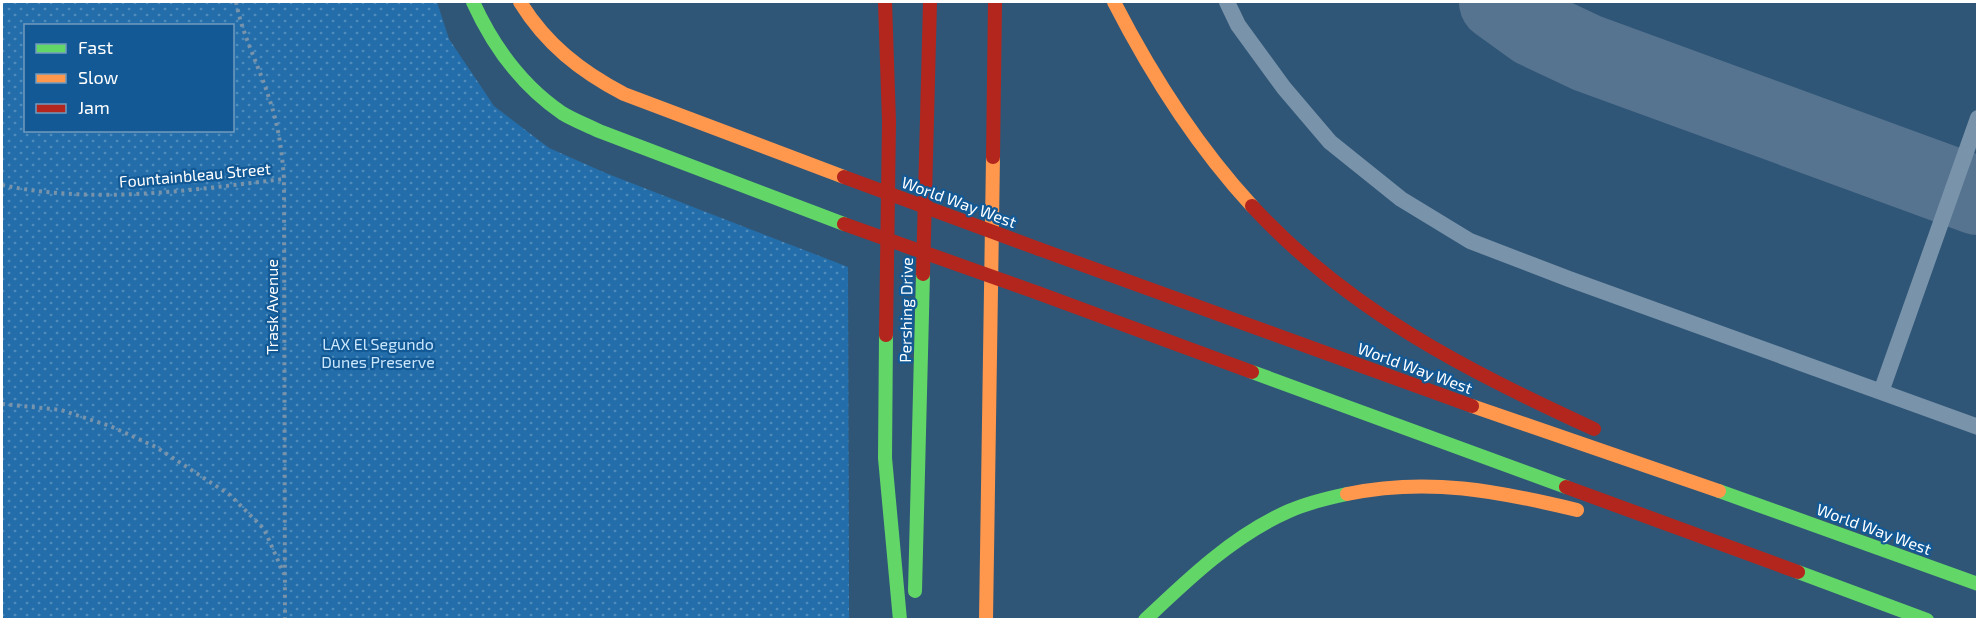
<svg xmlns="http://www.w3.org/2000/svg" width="1979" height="621" viewBox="0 0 1979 621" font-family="'Exo 2',sans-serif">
<defs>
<pattern id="grass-dots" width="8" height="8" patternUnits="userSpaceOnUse" patternTransform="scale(1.5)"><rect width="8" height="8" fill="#236eaa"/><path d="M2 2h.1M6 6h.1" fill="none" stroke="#4f8bbb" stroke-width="1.8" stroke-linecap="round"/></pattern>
</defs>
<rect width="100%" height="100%" fill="#305677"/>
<path fill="url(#grass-dots)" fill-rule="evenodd" d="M2 2H437L449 39 494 106 549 148 608 174 848 267 849 619H2ZM26 26H232V130H26Z"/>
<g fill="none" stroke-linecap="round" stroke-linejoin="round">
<path stroke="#567490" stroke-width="78" d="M1498 2 1534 28 1587 53 1978 196"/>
<path stroke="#7993aa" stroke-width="4" stroke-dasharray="3 4.5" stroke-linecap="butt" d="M236 2C242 34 258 64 268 95 278 123 282 150 284 179L285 620
M2 185C95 205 191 190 284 179
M2 404 61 410 110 426 156 447 230 495 264 529 284 574"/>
<path stroke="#7993aa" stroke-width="16" d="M1227 2 1238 25 1284 88 1330 142 1401 199 1470 241 1569 279 1978 427
M1881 392 1978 118"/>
<path stroke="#63d668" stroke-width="14" d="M473 2C493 46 521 85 562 113 573 120 587 125 599 131L844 224
M886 335 885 458 900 620
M1252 372 1566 487
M1719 491 1978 584
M1798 572 1927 620
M915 591 923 274
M1145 620C1188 579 1234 535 1289 511 1307 503 1328 498 1347 494"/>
<path stroke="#ff974d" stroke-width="14" d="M520 2C546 44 580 71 624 94L844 177
M1114 2C1152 76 1195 144 1252 206
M1472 406 1719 491
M1347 494C1428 477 1498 491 1577 510
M986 620 993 157"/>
<path stroke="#b3261e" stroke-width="14" d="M885 2 889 122 886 335
M993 157 995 2
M1252 206C1349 311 1466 370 1594 429
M1039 249 1472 406
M923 274 930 2
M1038 293 1252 372
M1566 487 1798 572"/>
<path stroke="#b3261e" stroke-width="14" d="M844 177 1039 249
M844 224 1038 293"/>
</g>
<g text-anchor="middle" stroke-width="4.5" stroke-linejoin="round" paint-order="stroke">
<g font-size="16" fill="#fff" stroke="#125995">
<text transform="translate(195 175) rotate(-5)" y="6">Fountainbleau Street</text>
<text transform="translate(959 202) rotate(20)" y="6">World Way West</text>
<text transform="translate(272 307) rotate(-90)" y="6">Trask Avenue</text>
<text transform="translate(906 310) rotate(-89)" y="6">Pershing Drive</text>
<text transform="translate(1415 368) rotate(20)" y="6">World Way West</text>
<text transform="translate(1874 529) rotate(20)" y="6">World Way West</text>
</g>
<g font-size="16" fill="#c9e6fd" stroke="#125995">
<text x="378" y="350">LAX El Segundo<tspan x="378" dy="18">Dunes Preserve</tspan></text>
</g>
</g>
<rect width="1979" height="621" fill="none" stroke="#ffffff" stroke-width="6"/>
<rect x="24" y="24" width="210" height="108" fill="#125995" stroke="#719bbf" stroke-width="1.5"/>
<rect x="36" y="44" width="30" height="9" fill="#63d668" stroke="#719bbf" stroke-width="1.5"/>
<text x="78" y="54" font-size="18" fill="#ffffff">Fast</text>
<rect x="36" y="74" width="30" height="9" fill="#ff974d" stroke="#719bbf" stroke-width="1.5"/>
<text x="78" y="84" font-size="18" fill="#ffffff">Slow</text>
<rect x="36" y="104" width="30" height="9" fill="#b3261e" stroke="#719bbf" stroke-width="1.5"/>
<text x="78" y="114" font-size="18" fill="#ffffff">Jam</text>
</svg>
